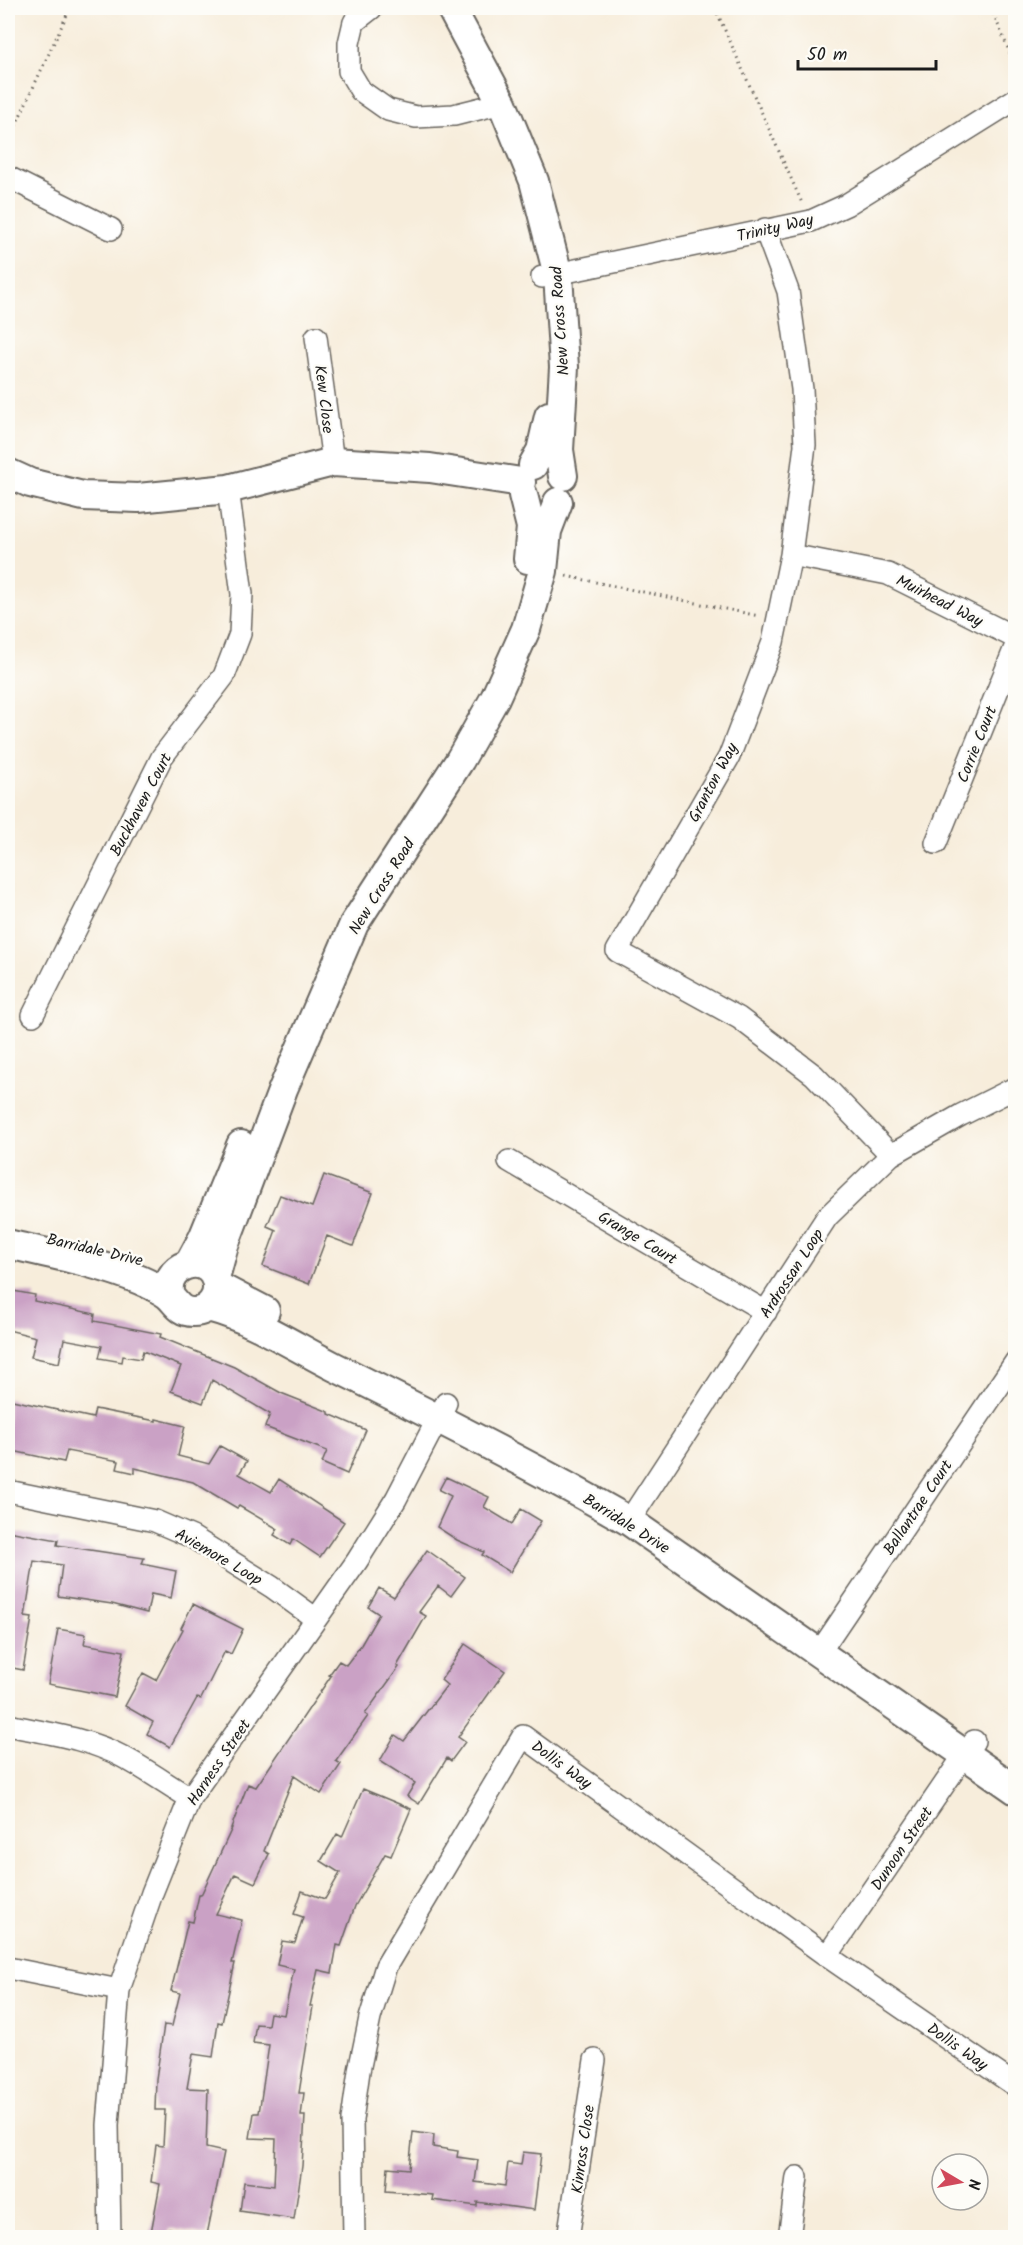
<svg xmlns="http://www.w3.org/2000/svg" width="1023" height="2245" viewBox="0 0 1023 2245" font-family="Kalam,sans-serif">
<rect width="100%" height="100%" fill="#fdfcf7"/>
<filter id="ink" filterUnits="userSpaceOnUse"><feTurbulence type="fractalNoise" baseFrequency=".0167" numOctaves="2"/><feDisplacementMap in="SourceGraphic" scale="12" xChannelSelector="R" yChannelSelector="G"/><feConvolveMatrix kernelMatrix="1 2 1 2 8 2 1 2 1" color-interpolation-filters="sRGB"/></filter>
<filter id="wash" filterUnits="userSpaceOnUse"><feTurbulence type="fractalNoise" baseFrequency=".008" numOctaves="4" result="noise"/><feDisplacementMap in="SourceGraphic" scale="24" xChannelSelector="R" yChannelSelector="G"/><feGaussianBlur stdDeviation="1.35" result="paint"/><feColorMatrix in="noise" values="0 0 0 0 0 0 0 0 0 0 0 0 0 0 0 0 0 1.4 0 .05"/><feComposite in="paint" operator="in"/></filter>
<g filter="url(#wash)">
<rect width="100%" height="100%" fill="#f7eddb"/>
<g id="blocks">
<path fill="#caa1c5" d="M324 1175 373 1193 353 1246 327 1236 309 1284 263 1266 276 1230 267 1226 280 1195 312 1207Z
M8 1290 35 1295 34 1301 95 1314 94 1321 161 1334 160 1337 234 1367 281 1393 329 1412V1414L366 1430 347 1474 322 1463 327 1451 265 1427 270 1414 212 1380 203 1403 171 1391 181 1366 143 1351 141 1359 123 1356 122 1362 99 1358 102 1346 64 1339 59 1363 31 1357 36 1337 8 1330Z
M8 1399 93 1418 95 1409 156 1421V1419L185 1426 178 1456 209 1464 220 1446 247 1461 239 1474 271 1492 279 1479 344 1522 320 1557 293 1539 290 1545 274 1535 278 1529 239 1506 237 1508 193 1482 135 1468V1473L117 1469 119 1461 67 1451 64 1462 8 1450Z
M446 1477 489 1497 484 1507 512 1524 521 1509 541 1521 510 1572 482 1555 484 1552 457 1540 437 1527 451 1496 439 1490Z
M8 1531 58 1540 57 1545 144 1558 142 1564 176 1571 171 1598 151 1594 147 1613 112 1604 58 1596 62 1565 34 1561 25 1617 32 1618 23 1670 8 1667Z
M427 1550 465 1577 451 1596 438 1586 419 1612 426 1616 397 1666 399 1667 365 1714 368 1716 336 1761 341 1764 321 1794 294 1776 264 1851 269 1854 255 1883 235 1874 216 1914 242 1920 232 1963H235L222 2023 218 2022 213 2057 193 2054 187 2088 208 2089 206 2148 224 2152 207 2235 169 2228 167 2238H150L160 2184 151 2182 156 2145 163 2146 165 2110H155L156 2079 164 2025 172 2026 180 1993 171 1991 188 1921 193 1922 199 1895H201L232 1828H231L248 1784 256 1787 331 1676 329 1675 339 1661 346 1665 361 1645 379 1614 368 1607 379 1588 394 1597Z
M193 1604 243 1629 231 1654 225 1651 201 1699 197 1698 170 1747 147 1734 153 1722 125 1706 143 1673 156 1680 183 1629 181 1628Z
M58 1629 86 1634 84 1644 124 1651 115 1697 48 1684Z
M465 1644 505 1671 458 1737 465 1742 451 1761 447 1758 419 1804 407 1796 415 1783 380 1761 395 1735 404 1741 447 1685 441 1680Z
M363 1789 411 1809 391 1856 385 1854 355 1906 341 1946 337 1945 332 1973 318 1970 310 2006H313L299 2093H304L301 2116H305L302 2166 294 2219 240 2211 244 2182 274 2186 276 2139 250 2138 254 2113H259L269 2045 253 2043 256 2024 268 2025 270 2013 284 2015 294 1969 277 1965 282 1941 295 1943 303 1917 294 1914 302 1891 325 1899 340 1873 321 1861 337 1834 342 1837Z
M413 2132 434 2135 433 2147 458 2151 457 2157 478 2160 475 2182 505 2186 508 2163 521 2165 523 2152 541 2154 534 2210 477 2202V2206L432 2200 433 2195 386 2191 388 2167 409 2169Z"/>
</g>
</g>
<g filter="url(#ink)">
<use href="#blocks" fill-opacity="0" stroke="#69655f" stroke-width="1.5"/>
<g fill="none" stroke-linecap="round" stroke-linejoin="round">
<g stroke="#69655f" stroke-width="24">
<path id="street" d="M372 8 354 22 349 43V71L361 91 388 110 416 117 454 115 502 103
M8 177 111 229
M765 229 788 291 802 389 805 445 791 555 773 642 729 757 617 951 739 1018 814 1075 891 1155
M542 277 811 221 846 205 1016 99
M316 337 333 462
M791 555 888 574 1016 638
M936 843 1016 645
M33 1015 162 757 224 676 240 634 242 594 228 489
M509 1161 766 1312
M8 1491 155 1521 192 1537 272 1587 316 1619
M629 1521 827 1217 891 1155 961 1115 1011 1090H1016
M819 1653 1016 1361
M8 1725C46 1733 88 1738 123 1757 146 1769 168 1785 190 1798
M827 1956 974 1741
M8 1968 119 1990
M110 2238 108 2125 119 1990 152 1893 190 1798 357 1561 396 1499 446 1403
M354 2238 352 2120 359 2071 370 2018 386 1966 523 1736 827 1956 1016 2086
M568 2238 595 2060
M789 2238 797 2177"/>
</g>
<g stroke="#69655f" stroke-width="32">
<path id="secondary" d="M451 8 502 103 534 181 558 275 564 367 559 450 563 476
M533 465 541 451 549 416
M8 473 30 483 83 496 138 498 228 489 333 462 430 468 521 482
M523 495 531 527 528 559
M8 1244C50 1254 100 1263 140 1280 149 1284 160 1289 168 1295 176 1302 179 1312 193 1312 209 1312 221 1296 216 1280 206 1251 161 1264 170 1297
M189 1264 203 1238 241 1145
M215 1278 224 1245 283 1089 354 924 460 760 495 698 526 629 543 571 547 531 558 502
M217 1286 265 1311
M208 1307C254 1319 293 1346 335 1367 434 1416 533 1466 629 1521L1016 1790"/>
</g>
<path stroke="#69655f" stroke-width="3" stroke-dasharray="1.5 4.5" stroke-linecap="butt" d="M715 8 802 203
M991 8 1016 67
M8 142 70 8
M566 576 759 616"/>
<use href="#street" stroke="#fff" stroke-width="21"/>
<use href="#secondary" stroke="#fff" stroke-width="28"/>
</g>
</g>
<g text-anchor="middle" stroke-width="5" stroke-linejoin="round" paint-order="stroke">
<g font-size="16" fill="#1c1c1c" stroke="#fdfcf7">
<text transform="translate(775 227) rotate(-13)" y="6">Trinity Way</text>
<text transform="translate(559 321) rotate(-94)" y="6">New Cross Road</text>
<text transform="translate(325 399) rotate(83)" y="6">Kew Close</text>
<text transform="translate(940 600) rotate(27)" y="6">Muirhead Way</text>
<text transform="translate(976 744) rotate(-68)" y="6">Corrie Court</text>
<text transform="translate(712 782) rotate(-62)" y="6">Granton Way</text>
<text transform="translate(140 804) rotate(-62)" y="6">Buckhaven Court</text>
<text transform="translate(381 886) rotate(-58)" y="6">New Cross Road</text>
<text transform="translate(638 1237) rotate(31)" y="6">Grange Court</text>
<text transform="translate(95 1249) rotate(13)" y="6">Barridale Drive</text>
<text transform="translate(791 1273) rotate(-57)" y="6">Ardrossan Loop</text>
<text transform="translate(917 1507) rotate(-56)" y="6">Ballantrae Court</text>
<text transform="translate(627 1523) rotate(32)" y="6">Barridale Drive</text>
<text transform="translate(219 1556) rotate(30)" y="6">Aviemore Loop</text>
<text transform="translate(218 1762) rotate(-56)" y="6">Harness Street</text>
<text transform="translate(562 1764) rotate(36)" y="6">Dollis Way</text>
<text transform="translate(901 1848) rotate(-56)" y="6">Dunoon Street</text>
<text transform="translate(958 2046) rotate(35)" y="6">Dollis Way</text>
<text transform="translate(582 2149) rotate(-82)" y="6">Kinross Close</text>
</g>
</g>
<rect width="1023" height="2245" fill="none" stroke="#fdfcf7" stroke-width="30"/>
<g transform="translate(960 2182) rotate(100)"><circle r="28" fill="#fdfcf7" stroke="#a3a29f" stroke-width="1.5"/>
<path d="M0-4.5L10 22L0 15L-10 22Z" fill="#d1495b"/>
<text y="-9" font-size="16" font-weight="bold" text-anchor="middle" fill="#1c1c1c">N</text>
</g>
<path d="M798 60v9h138v-9" fill="none" stroke="#1c1c1c" stroke-width="3"/>
<text x="807" y="60" font-size="18" fill="#1c1c1c" stroke="#fdfcf7" stroke-width="4.5" paint-order="stroke">50 m</text>
</svg>
